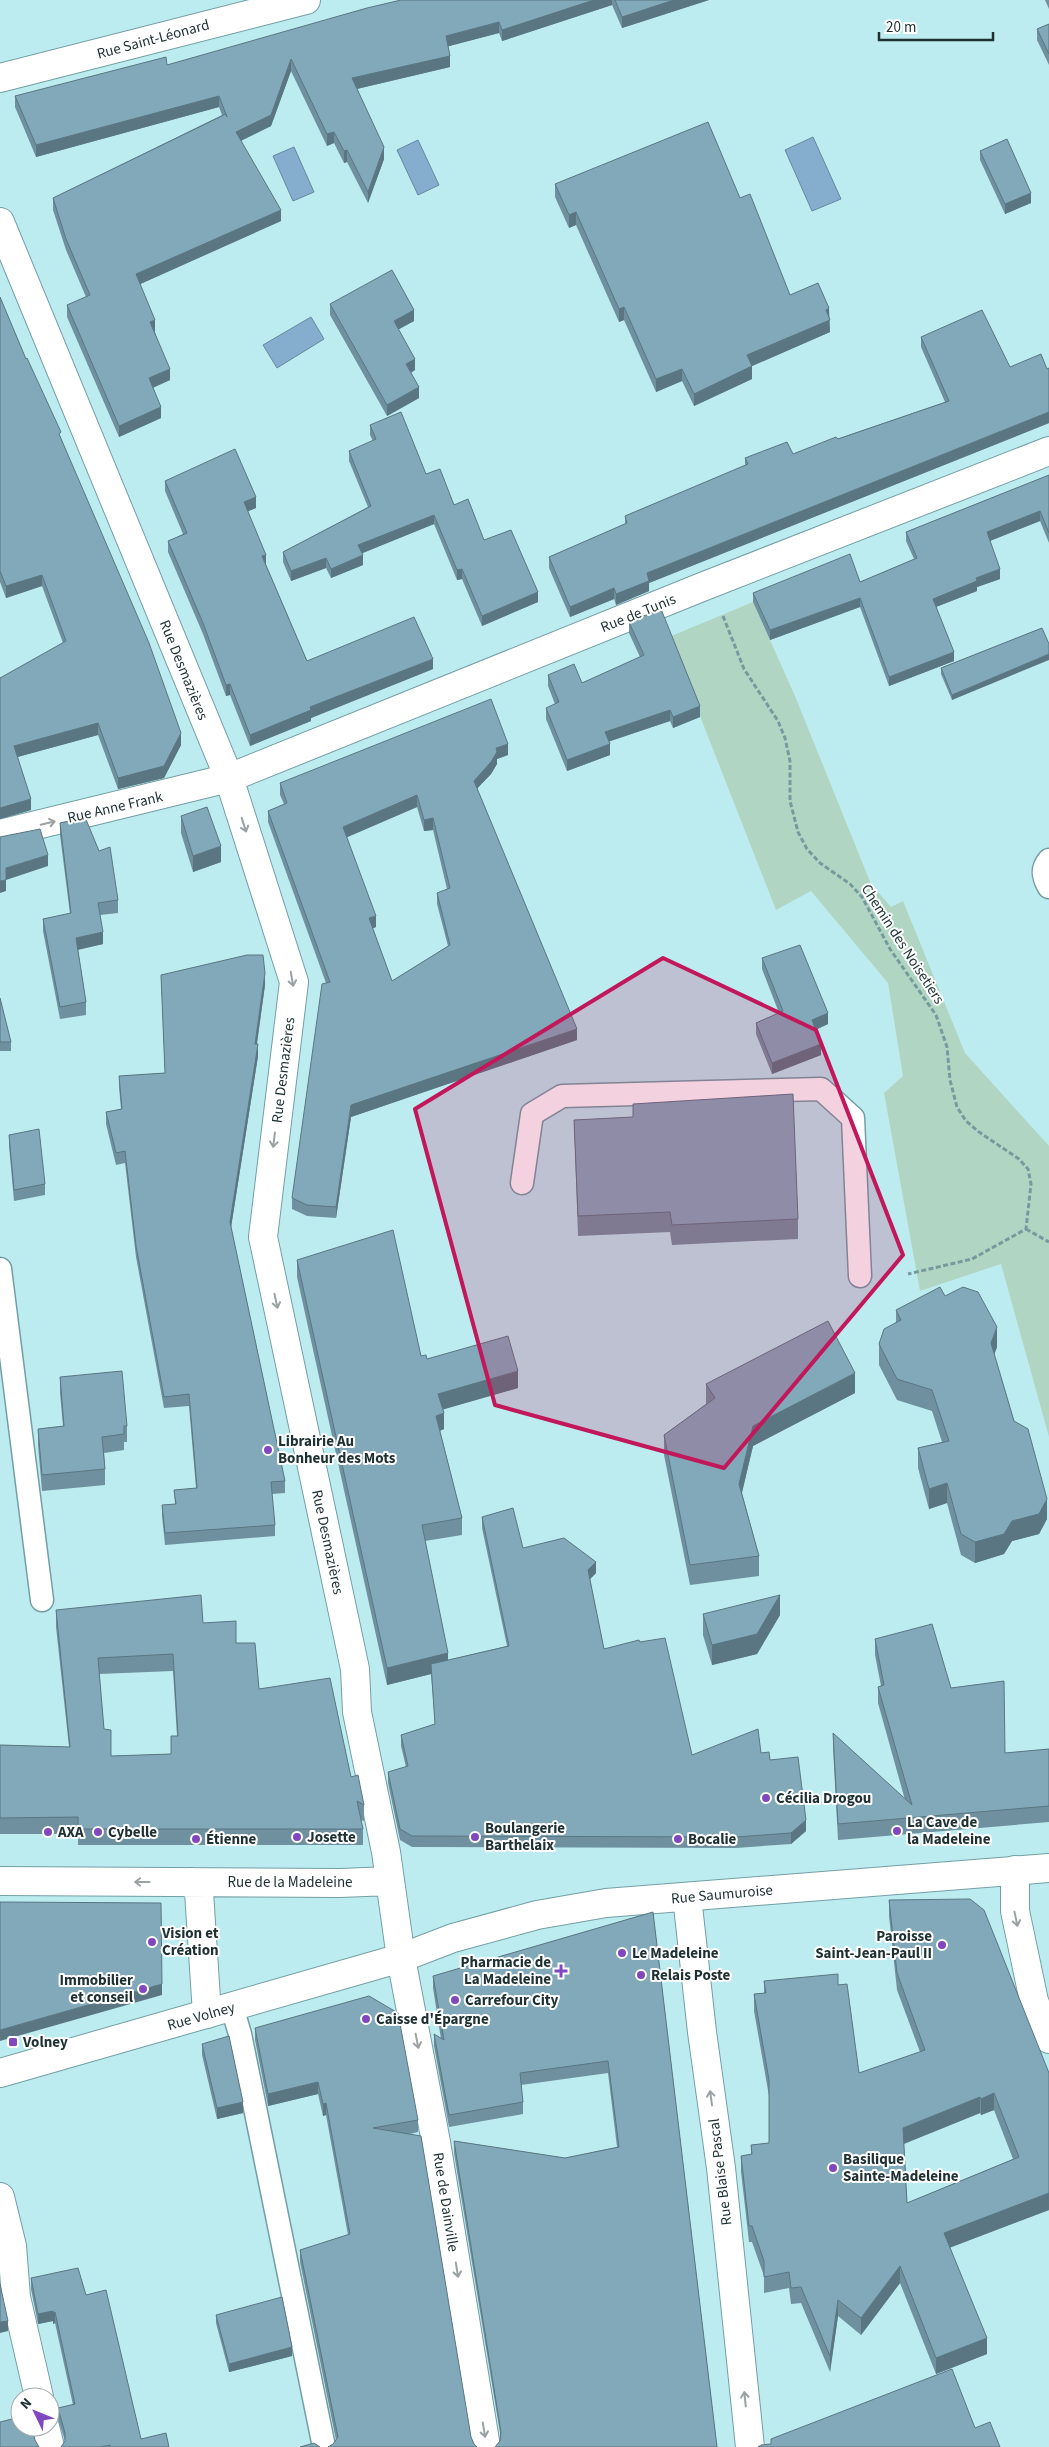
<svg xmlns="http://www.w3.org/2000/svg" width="1049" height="2447" viewBox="0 0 1049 2447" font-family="'Source Sans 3',sans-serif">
<rect width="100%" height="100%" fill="#bdecf0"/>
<path fill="#b1d5c3" d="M753 602 795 696 871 884 891 907 903 901 965 1053 1049 1146V1437L1001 1264 920 1291 884 1093 903 1076 888 983 811 891 776 910 669 637Z"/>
<path fill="#85adce" stroke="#66889f" d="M813 137 841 199 812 211 785 150Z
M418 140 439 185 418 195 397 150Z
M294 147 314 192 293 201 273 156Z
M311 317 324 339 277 368 263 345Z"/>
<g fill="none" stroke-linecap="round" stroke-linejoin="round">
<g stroke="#729fa4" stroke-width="25">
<path id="service" d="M1049 860C1041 869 1043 877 1049 887
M522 1183 532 1114 562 1096 821 1089 853 1118 860 1276
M0 1269 42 1600
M232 2007 240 2034 324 2447"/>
</g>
<g stroke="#729fa4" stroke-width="30">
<path id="minor" d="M0 222 229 778 294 982 263 1237 355 1669 357 1712 386 1852 401 1958 436 2142 486 2447
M0 834 229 778 702 587 1049 451
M1015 1870V1911L1034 2001 1049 2039
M0 1881 340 1883 390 1881
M191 1882 199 1892 207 2014
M687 1897 702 2032 721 2168 750 2447
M0 2197 12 2246 16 2297 39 2397
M45 2427 50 2447"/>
</g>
<g stroke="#729fa4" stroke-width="30">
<path id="tertiary" d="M0 78 306 0"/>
</g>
<g stroke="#729fa4" stroke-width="30">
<path id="secondary" d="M0 2073 401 1958 453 1938 537 1915 606 1903 1049 1868"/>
</g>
<path stroke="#779a9d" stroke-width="3" stroke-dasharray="5 2.5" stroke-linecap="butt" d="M723 616 744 669 778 721 785 738 790 761V801L798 832 807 849 820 863 850 884 862 897 890 949 936 1015 947 1047 950 1080 957 1107 966 1121 979 1132 1019 1159 1028 1169 1031 1184 1026 1229 972 1259 908 1274
M1026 1229 1049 1242"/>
<use href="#service" stroke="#fff" stroke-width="22"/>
<use href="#minor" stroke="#fff" stroke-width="28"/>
<use href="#tertiary" stroke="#fff" stroke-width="28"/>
<use href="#secondary" stroke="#fff" stroke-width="28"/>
</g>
<path fill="#6f919f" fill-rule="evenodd" d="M401 0H709L622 28 612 5 502 41 499 33 448 46 450 67 357 89 384 159 368 203 347 162 344 163 334 143 327 146 291 71 271 126 241 141 281 221 140 284 170 380 153 388 161 418 119 437 67 317V305L86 297 66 250 53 210V198L222 115 219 107 36 157 15 107V96L167 65Z
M1045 0H1049V9Z
M1049 24V65L1037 40V29Z
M980 151 1031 203 1005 214 980 160Z
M555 184 740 198 790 295 829 317 830 332 752 366V379L694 406 682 381 656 392 624 320 619 322 576 225 569 228 555 197Z
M0 297 26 359 61 438 181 745 164 778 118 789 98 735 17 757 31 810 0 819V678L63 643 42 586 6 598 0 582Z
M330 304 414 321 398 329 415 370 411 373 419 398 387 416 330 315Z
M921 337 1010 367 1047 369 1049 368V423L649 583V591L616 605 614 599 570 617 549 568V557L625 524V516L745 466V458L793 454 945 402 921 347Z
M370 425 426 474 454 505 538 602 482 626 462 579 457 580 434 524 362 553 363 565 331 578 326 568 291 581 283 562V552L368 507 349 461V451L373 441 370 435Z
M1049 475V543L1040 521 990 541 1000 579 977 587V591L936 607 954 661 889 686 860 607 770 640 753 602V593L860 582 914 559 906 541V532Z
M165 481 256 508 248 511 266 565 307 661 433 669 311 718V721L250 746 230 695 226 696 203 634 168 552V541L183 534 165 491Z
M629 622 700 717 673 728 670 721 609 741 610 755 567 771 546 719V708L555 704 548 686V675L582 683 640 657 629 633Z
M1042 628 952 700 941 674V668Z
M508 755 497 759V764L491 774 477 788 577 1040 351 1117 336 1218 307 1216 292 1209V1198L326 983 268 822V811L284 804 280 795V783ZM417 807 424 831 433 830 447 889 437 893V904L448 946 392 981 372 928 376 927 347 837Z
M181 816 221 862 193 872 181 833Z
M60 823 118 900V913L100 915 103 944 78 950 86 1002V1015L60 1019 43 931V919L70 914 60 835Z
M762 958 828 1024 816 1030 821 1055 772 1074 756 1034V1023L779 1013 762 969Z
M161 975 265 985 257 1044 258 1056 231 1227 285 1481V1493L272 1494 275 1525V1536L165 1545 162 1516V1505L175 1504 174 1490 196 1488 189 1406 164 1408 136 1257 125 1163 116 1165 106 1124V1112L121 1109 119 1087V1076L165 1073Z
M0 998 11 1042V1051H0Z
M574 1120 798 1219V1239L672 1245 670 1232 578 1236Z
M9 1135 45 1184V1195L14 1201 9 1146Z
M297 1260 421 1356 427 1359 518 1388 443 1409 444 1429 440 1431 462 1518V1535L425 1541 448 1660 507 1646 482 1528V1517L523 1548 596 1573 590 1579 604 1649 692 1755 761 1753 770 1760 806 1831 791 1844 736 1848 412 1847 400 1840 388 1783V1772L406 1767 401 1746V1735L435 1724 431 1674 387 1685 297 1277Z
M945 1296 997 1347 994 1354 1014 1421 1047 1519 1039 1534 1012 1541 1004 1554 975 1563 961 1555 947 1503 929 1509 918 1468V1448L942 1442 932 1411 897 1400 879 1365V1344L896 1322V1310Z
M60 1377 127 1426V1442H124V1450L104 1453 105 1469V1485L42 1491 38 1445V1429L63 1426 60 1393Z
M706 1384 855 1393 753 1446 742 1493 759 1556V1576L690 1585 664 1455V1435L706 1404Z
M56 1610 203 1623 236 1643 259 1689 351 1777 364 1805V1821L361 1820 363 1829V1845H78V1834H0V1745L69 1747 56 1627ZM173 1671 177 1736 171 1754 111 1756 104 1729 99 1674Z
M703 1614 780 1615 757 1654 712 1665 703 1635Z
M875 1639 951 1688 1005 1753 1049 1749V1822L838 1840 833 1748V1733L905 1800 878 1703V1687L881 1686 875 1655Z
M889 1900 1049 2073V2210L950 2247 987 2354 936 2374 900 2283 861 2335 838 2316 830 2372 801 2303 791 2304 789 2288 764 2293V2276L752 2242H749L741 2172V2156L751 2154V2145L769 2143V2096L754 2011V1994L764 1993V1981L838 1985 859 2073 920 2052 897 1990 889 1916ZM994 2110 1013 2159 907 2203 904 2144 980 2113 981 2115Z
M653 1912 717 2447H496L501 2439 454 2153V2141L565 2158 617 2147 608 2073 521 2085 523 2102V2114L449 2127 434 2046V2034L441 2039 433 1988V1976Z
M255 2028 418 2120V2132L410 2134 471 2437 474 2444H333L336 2440 300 2262V2250L348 2235 326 2115 323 2116 318 2094 268 2106 255 2040Z
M202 2044 243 2113 217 2119 202 2055Z
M31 2278 86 2295 141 2439 169 2447H61L65 2441 58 2419V2408L73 2405 55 2323 53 2324V2321L38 2324 31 2289Z
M216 2315 292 2356 229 2372 216 2323Z"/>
<path fill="#5a7682" d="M594 0H612V5L502 41V30Z
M674 0H709L622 28V17Z
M499 22V33L446 47V36Z
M450 56V67L352 90V78Z
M291 59V71L271 126 236 143V132Z
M219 96V107L36 157V145Z
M334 132V143L327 146V134Z
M384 147V159L368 203V192Z
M347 150V162L344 163V151Z
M1031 193V203L1005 214V204Z
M281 210V221L136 286V274Z
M576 212V225L569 228V215Z
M624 307V320L619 322V309Z
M829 308 830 332 752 366V379L694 406V394L747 355Z
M414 310V321L394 332V321Z
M155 320V331L150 334V322Z
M415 359V370L406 375V364Z
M170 369V380L149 389V378Z
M682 369V381L656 392V379Z
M419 387V398L387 416V405Z
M161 407V418L119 437V426Z
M1049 412V423L649 583V591L616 605V594L647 573Z
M256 497V508L244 513V502Z
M1040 511V521L987 542V532Z
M434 515V524L358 555V545Z
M266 555V565L262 556Z
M363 555V565L331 578V569Z
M326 558V568L291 581V571Z
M462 569V579L457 580V570Z
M1000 569V579L977 587V591L933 608V599L976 578Z
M42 575V586L6 598V586Z
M614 588V599L570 617V607Z
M538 592V602L482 626V616Z
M860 598V607L770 640V630Z
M954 652V661L889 686V677Z
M1049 654V660L952 700V695Z
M433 659V669L311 718V721L250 746V735L310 707Z
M230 684V695L226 696V685Z
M700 706V717L673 728V717Z
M670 710V721L605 743V732Z
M98 723V735L14 758V746Z
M181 733V745L164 778 118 789V778Z
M508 744V755L497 759V764L491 774 474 792V781L496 748Z
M610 744V755L567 771V760Z
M417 795V807L343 839V827Z
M31 799V810L0 819V808Z
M433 818V830L424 831V820Z
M221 846V862L193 872V856Z
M48 855V866L6 880V868Z
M6 880V891L0 893V881Z
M376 916V927L369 930V918Z
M103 932V944L76 950V938Z
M265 973V985L255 1056V1044Z
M828 1013V1024L812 1031V1020Z
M577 1029V1040L351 1117 336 1218V1207L351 1105Z
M258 1044V1056L230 1234V1222Z
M821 1044V1055L772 1074V1063Z
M997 1327V1347L991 1363V1343Z
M518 1371V1388L438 1411V1394Z
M855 1373V1393L753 1446 739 1504V1484L753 1426Z
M444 1413V1429L436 1432V1416Z
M947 1483V1503L929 1509V1489Z
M1047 1499V1519L1039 1534 1012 1541 1004 1554 975 1563V1542L1012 1521Z
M596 1562V1573L588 1581V1570Z
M780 1595V1615L757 1654 712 1665V1645Z
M448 1653V1670L431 1664V1674L387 1685V1668Z
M806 1820V1831L791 1844V1833Z
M162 1984V1995L0 2041V2030Z
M318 2082V2094L268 2106V2094Z
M994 2093V2110L981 2115V2099Z
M980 2097V2113L903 2144V2128Z
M243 2102V2113L217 2119V2108Z
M326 2103V2115L323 2116V2104Z
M1049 2193V2210L944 2250V2233Z
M900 2266V2283L861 2335V2318Z
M838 2300V2316L830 2372V2356Z
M53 2311V2321L38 2324V2314Z
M55 2312V2323L53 2324V2313Z
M8 2321V2331L0 2333V2322Z
M987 2338V2354L936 2374V2358Z
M292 2347V2356L229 2372V2364Z"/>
<path fill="#81a9b9" stroke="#5a7682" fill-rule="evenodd" d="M401 0H594L502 30 499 22 446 36 450 56 352 78 384 147 368 192 347 150 344 151 334 132 327 134 291 59 271 115 236 132 281 210 136 274 155 320 150 322 170 369 149 378 161 407 119 426 67 305 90 295 66 239 53 198 226 114 227 117 219 96 36 145 15 96 166 57 167 65 367 8Z
M615 0H674L622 17Z
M1049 24V54L1037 29Z
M708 122 740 198 750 194 790 295 818 283 829 308 826 310 830 320 747 355 752 366 694 394 682 369 656 379 624 307 619 309 576 212 569 215 555 184Z
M1007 139 1031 193 1005 204 980 151Z
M392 270 414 310 394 321 415 359 406 364 419 387 387 405 330 304Z
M0 297 26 359 27 358 61 432 59 434 149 643 181 733 164 766 118 778 98 723 14 746 31 799 0 808V678L66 641 42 575 6 586 0 571Z
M982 310 1010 367 1041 354 1047 369 1049 368V412L647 573 649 581 616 594 614 588 570 607 549 557 627 523 625 516 748 464 745 458 787 442 793 454 836 437 838 439 949 401 921 337Z
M401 412 426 474 440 469 454 505 468 499 484 540 511 530 538 592 482 616 462 569 457 570 434 515 358 545 363 555 331 569 326 558 291 571 283 552 371 506 349 451 376 439 370 425Z
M235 449 256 497 244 502 266 555 262 556 307 661 414 617 433 659 310 707 311 710 250 735 230 684 226 685 203 623 168 541 187 533 165 481Z
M1049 475V533L1040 511 987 532 1000 569 976 578 977 581 933 599 954 652 889 677 860 598 770 630 753 593 850 554 860 582 917 558 906 532Z
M661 609 700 706 673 717 670 710 605 732 610 744 567 760 546 708 559 702 548 675 574 664 582 683 644 655 629 622Z
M1042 628 1049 644V654L952 695 941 668Z
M491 699 508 744 496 748 497 752 491 762 474 781 577 1029 351 1105 336 1207 307 1205 292 1198 322 984 330 982 268 811 287 803 280 783ZM417 795 424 820 433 818 450 888 437 893 450 945 392 981 369 918 376 916 343 827Z
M207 807 221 846 193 856 181 816Z
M85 817 99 851 110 847 118 900 98 903 103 932 76 938 86 1002 60 1007 43 919 71 913 60 823Z
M40 829 48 855 6 868V880L0 881V837Z
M800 945 828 1013 812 1020 821 1044 772 1063 756 1023 783 1011 762 958Z
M247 955H263L265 973 255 1044H258L230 1222 285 1481 271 1482 275 1525 165 1533 162 1505 176 1504 174 1490 197 1488 189 1394 164 1397 136 1246 125 1151 116 1153 106 1112 122 1109 119 1076 165 1073 161 975Z
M0 998 11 1042H0Z
M793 1094 798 1219 672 1225 670 1212 578 1216 574 1120 633 1117V1104Z
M39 1129 45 1184 14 1190 9 1135Z
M393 1230 421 1356 426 1355 427 1359 508 1336 518 1371 438 1394 444 1413 436 1416 462 1518 422 1525 448 1653 387 1668 297 1260Z
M940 1287 945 1296 963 1287 978 1292 997 1327 991 1343 1014 1421 1028 1429 1047 1499 1039 1514 1012 1521 1004 1534 975 1542 961 1534 947 1483 929 1489 918 1448 949 1441 932 1390 897 1379 879 1344 884 1329 901 1320 896 1310Z
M828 1321 855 1373 753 1426 739 1484 759 1556 690 1565 664 1435 715 1398 706 1384Z
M122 1371 127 1426H124V1434L102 1437 105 1469 42 1475 38 1429 64 1426 60 1377Z
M513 1508 523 1548 564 1538 596 1562 588 1570 604 1649 639 1640 640 1642 665 1638 692 1755 758 1729 761 1753 769 1752 770 1760 798 1757 806 1820 791 1833 736 1837 412 1836 400 1829 388 1772 408 1766 401 1735 435 1724 431 1664 509 1646 482 1517Z
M201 1595 203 1623 236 1621V1643H255L259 1689 330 1678 351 1777 358 1775 364 1805 357 1801 363 1829H78V1817L0 1818V1745L70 1747 56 1610ZM173 1654 178 1736H171V1754L111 1756V1730L104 1729 98 1658Z
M780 1595 757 1634 712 1645 703 1614Z
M932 1624 951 1688 1004 1681 1005 1753 1049 1749V1806L838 1824 833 1733 912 1805 878 1687 884 1685 875 1639Z
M970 1899 984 1910 1049 2073V2193L944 2233 987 2338 936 2358 900 2266 861 2318 838 2300 830 2356 801 2287 791 2288 789 2272 764 2277V2261L752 2226H749L741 2156 752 2154 751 2145 769 2143V2080L754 1994 766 1993 764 1981 838 1974V1985L847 1984 859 2073 925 2050 897 1973 889 1900ZM994 2093 1019 2157 907 2203 903 2128 980 2097 981 2099Z
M0 1902 161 1903 162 1984 0 2030Z
M653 1912 717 2447H495L500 2441 501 2432 454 2141 565 2158 619 2147 608 2061 520 2073 523 2102 449 2115 434 2034 444 2040 433 1976Z
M369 1996 398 2013 418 2120 373 2128 421 2136 471 2437 474 2444 477 2447H328L333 2444 338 2437 300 2250 350 2234 326 2103 323 2104 318 2082 268 2094 255 2028Z
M229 2036 243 2102 217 2108 202 2044Z
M78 2268 86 2295 106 2290 141 2439 166 2433 169 2447H111L110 2445 100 2447H61L65 2441V2433L58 2408 75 2404 55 2312 53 2313V2311L38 2314 31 2278Z
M0 2284 8 2321 0 2322Z
M282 2297 292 2347 229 2364 216 2315Z
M952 2369 975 2428 990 2422 1000 2447H758L761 2445 771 2444V2439Z
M20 2417V2427H32L35 2440 39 2447H0V2422Z
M314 2443 320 2447H300Z"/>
<defs><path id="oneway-shaft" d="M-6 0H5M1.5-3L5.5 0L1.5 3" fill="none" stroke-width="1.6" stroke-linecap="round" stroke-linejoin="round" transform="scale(1.25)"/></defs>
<g stroke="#9aa2a3">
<use href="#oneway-shaft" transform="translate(48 823) rotate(-13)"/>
<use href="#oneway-shaft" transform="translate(244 825) rotate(72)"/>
<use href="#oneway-shaft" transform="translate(292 979) rotate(80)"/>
<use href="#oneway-shaft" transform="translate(274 1140) rotate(97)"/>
<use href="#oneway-shaft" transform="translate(276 1301) rotate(78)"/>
<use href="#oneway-shaft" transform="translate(142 1882) rotate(-180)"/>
<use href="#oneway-shaft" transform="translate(1016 1919) rotate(78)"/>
<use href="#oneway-shaft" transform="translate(417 2041) rotate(79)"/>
<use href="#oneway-shaft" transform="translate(711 2098) rotate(-98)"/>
<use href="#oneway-shaft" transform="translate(457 2270) rotate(81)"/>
<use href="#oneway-shaft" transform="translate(745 2399) rotate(-96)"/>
<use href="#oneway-shaft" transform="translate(484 2430) rotate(81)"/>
</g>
<path fill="#c2185b" fill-opacity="0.2" stroke="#c2185b" stroke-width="4" stroke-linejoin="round" d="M663 958 816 1030 903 1255 724 1468 495 1405 415 1109Z"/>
<g fill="#8147be" stroke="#fff" stroke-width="2">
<circle cx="268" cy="1450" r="5"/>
<circle cx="766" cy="1798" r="5"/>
<circle cx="897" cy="1831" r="5"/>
<circle cx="48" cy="1832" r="5"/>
<circle cx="98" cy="1832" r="5"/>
<circle cx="297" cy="1837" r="5"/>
<circle cx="475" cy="1837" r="5"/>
<circle cx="196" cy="1839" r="5"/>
<circle cx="678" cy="1839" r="5"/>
<circle cx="152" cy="1942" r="5"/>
<circle cx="942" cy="1945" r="5"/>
<circle cx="622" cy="1953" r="5"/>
<path d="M558.5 1963.5h5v5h5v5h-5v5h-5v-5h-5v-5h5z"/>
<circle cx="641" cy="1975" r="5"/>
<circle cx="143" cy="1989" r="5"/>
<circle cx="455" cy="2000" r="5"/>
<circle cx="366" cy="2019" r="5"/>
<rect x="8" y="2037" width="10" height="10" rx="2.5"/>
<circle cx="833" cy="2168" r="5"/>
</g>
<g text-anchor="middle" stroke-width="4" stroke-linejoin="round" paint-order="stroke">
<g font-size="15" fill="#1e3032" stroke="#fff">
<text transform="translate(153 39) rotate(-15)" y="5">Rue Saint-Léonard</text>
<text transform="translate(638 613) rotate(-22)" y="5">Rue de Tunis</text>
<text transform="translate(184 670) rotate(68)" y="5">Rue Desmazières</text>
<text transform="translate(115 807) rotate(-13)" y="5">Rue Anne Frank</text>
<text transform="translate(903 944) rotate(57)" y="5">Chemin des Noisetiers</text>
<text transform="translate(283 1070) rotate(-83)" y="5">Rue Desmazières</text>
<text transform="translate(328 1542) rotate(78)" y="5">Rue Desmazières</text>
<text x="290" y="1887">Rue de la Madeleine</text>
<text transform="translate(722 1894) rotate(-5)" y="5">Rue Saumuroise</text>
<text transform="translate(201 2016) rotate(-16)" y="5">Rue Volney</text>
<text transform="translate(720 2172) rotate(-97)" y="5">Rue Blaise Pascal</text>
<text transform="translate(446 2202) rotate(81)" y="5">Rue de Dainville</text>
</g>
<g font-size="15" font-weight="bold" fill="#1e3032" stroke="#fff" text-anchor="start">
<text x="278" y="1446">Librairie Au<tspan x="278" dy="17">Bonheur des Mots</tspan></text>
<text x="776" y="1803">Cécilia Drogou</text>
<text x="907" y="1827">La Cave de<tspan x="907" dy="17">la Madeleine</tspan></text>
<text x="485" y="1833">Boulangerie<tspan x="485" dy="17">Barthelaix</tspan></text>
<text x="58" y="1837">AXA</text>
<text x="108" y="1837">Cybelle</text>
<text x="307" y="1842">Josette</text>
<text x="206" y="1844">Étienne</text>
<text x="688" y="1844">Bocalie</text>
<text x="162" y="1938">Vision et<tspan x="162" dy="17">Création</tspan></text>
<text x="932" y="1941" text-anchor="end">Paroisse<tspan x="932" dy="17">Saint-Jean-Paul II</tspan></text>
<text x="632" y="1958">Le Madeleine</text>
<text x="551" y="1967" text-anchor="end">Pharmacie de<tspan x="551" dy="17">La Madeleine</tspan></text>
<text x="651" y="1980">Relais Poste</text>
<text x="133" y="1985" text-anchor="end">Immobilier<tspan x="133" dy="17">et conseil</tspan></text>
<text x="465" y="2005">Carrefour City</text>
<text x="376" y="2024">Caisse d'Épargne</text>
<text x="23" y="2047">Volney</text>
<text x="843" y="2164">Basilique<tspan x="843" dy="17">Sainte-Madeleine</tspan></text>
</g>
</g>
<g transform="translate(35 2412) rotate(313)"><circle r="24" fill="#ffffff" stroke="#a5acad"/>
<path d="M0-4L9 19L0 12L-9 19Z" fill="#8147be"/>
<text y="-8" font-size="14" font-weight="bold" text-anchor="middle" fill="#1e3032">N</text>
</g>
<path d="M879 32v8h114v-8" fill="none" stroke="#1e3032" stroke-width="2.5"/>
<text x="886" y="32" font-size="15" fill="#1e3032" stroke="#ffffff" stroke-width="4" paint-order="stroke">20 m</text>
</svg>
